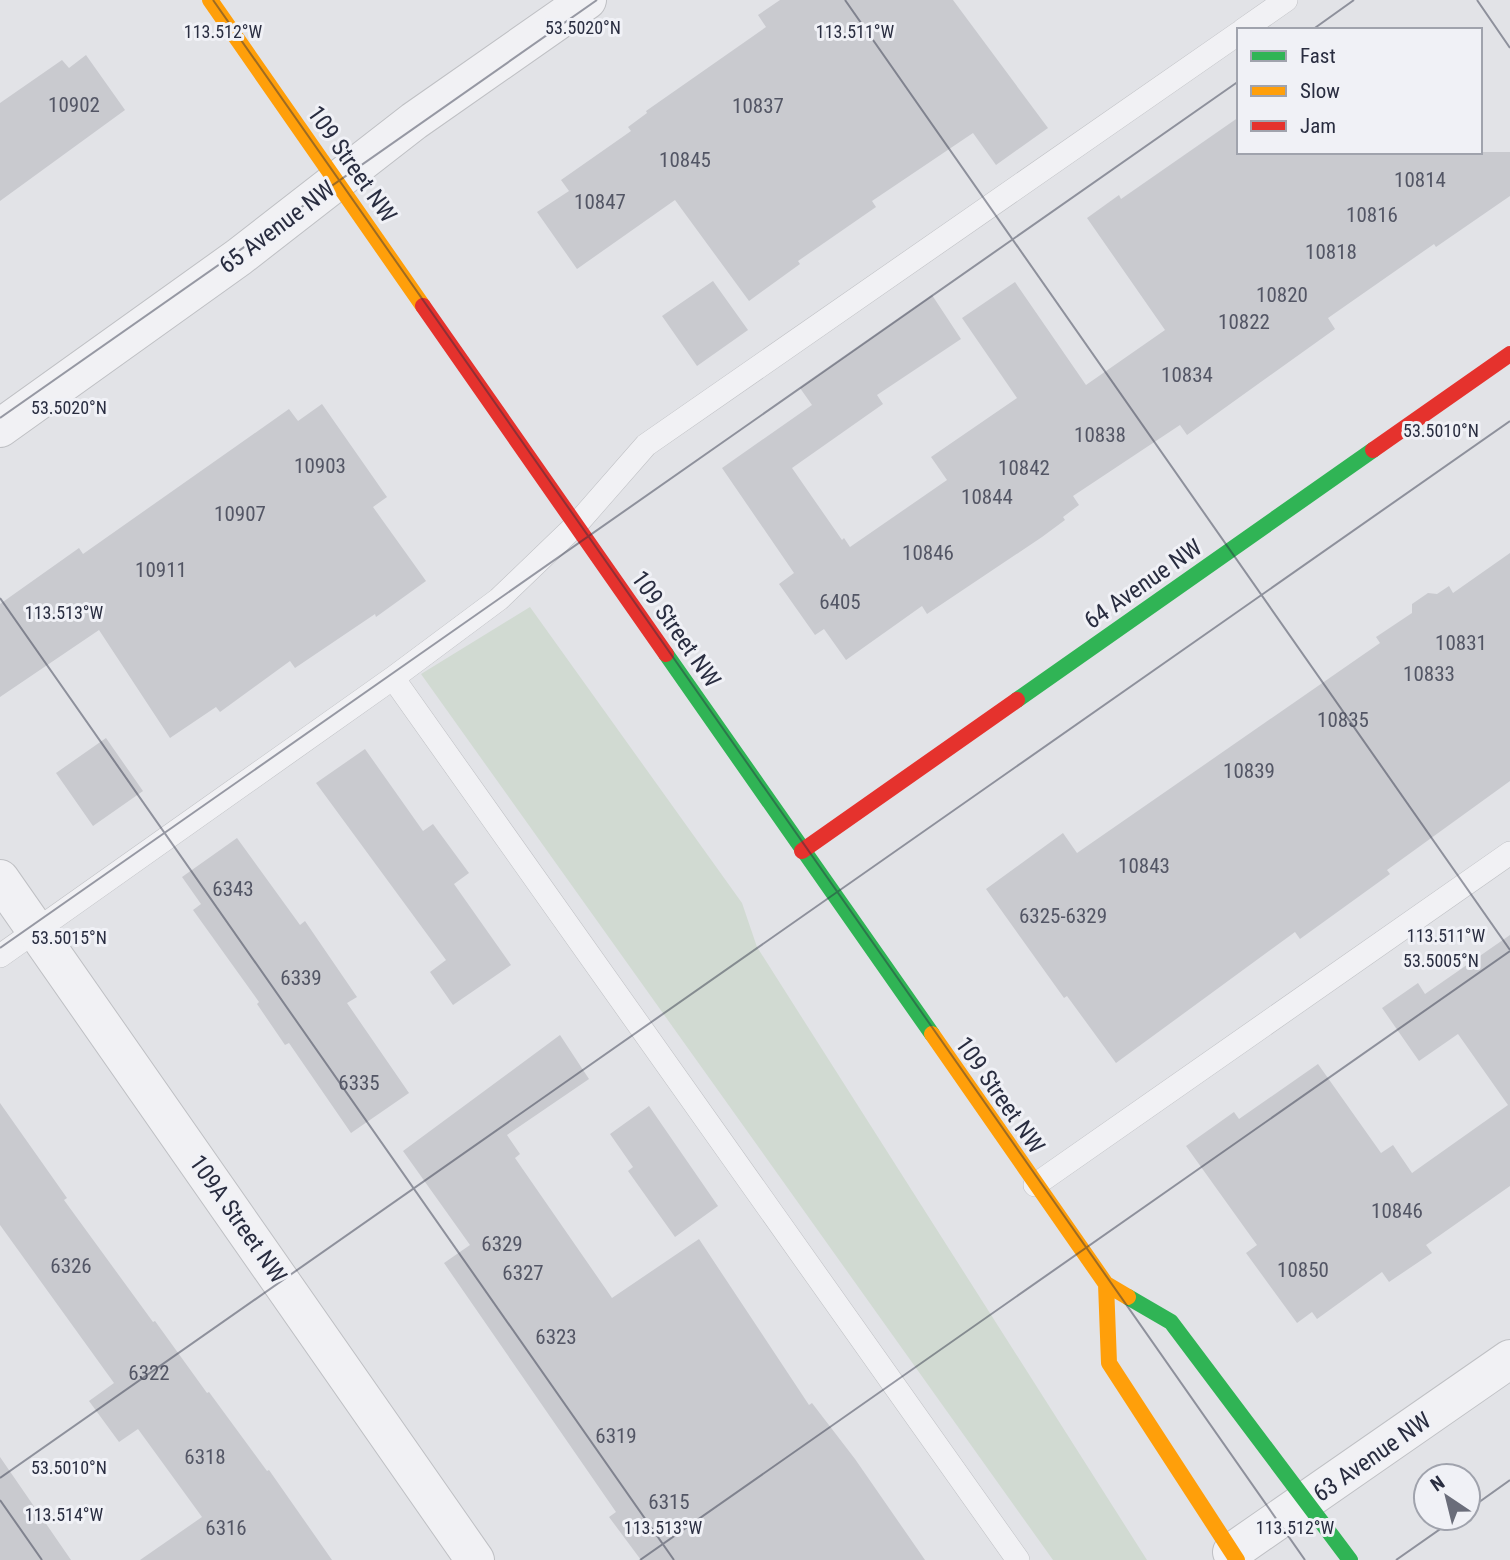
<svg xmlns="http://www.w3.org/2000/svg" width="1510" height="1560" viewBox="0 0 1510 1560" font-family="'Roboto Condensed',sans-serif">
<rect width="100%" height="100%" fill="#e2e3e7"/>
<path fill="#d1dad2" d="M530 607 742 903 757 947 1147 1560H1053L421 674Z"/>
<path fill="#c9cacf" d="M780 0H953L1048 128 996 165 973 133 872 201 876 207 798 261 800 264 749 301 675 200 577 269 537 212 569 191 561 180 631 131 628 127 647 113 646 111 766 27 758 15Z
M86 55 125 110 0 201V103L62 60 69 68Z
M1239 117V152H1510V196L1436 247 1434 244 1328 318 1335 329 1187 435 1180 425 1073 496 1079 505 1063 517 1065 520 1042 537 927 614 922 606 846 660 824 629 815 635 779 584 794 573 722 468 812 405 800 388 932 295 961 339 877 395 883 404 792 468 842 540 844 538 850 547 947 480 931 457 1017 398 962 318 1015 282 1086 385 1165 330 1087 218 1119 195 1121 199Z
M713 281 748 330 697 366 662 316Z
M322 404 387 497 373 507 426 581 376 617 375 614 295 668 290 661 220 712 216 707 170 738 99 630 0 697V604L79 548 83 554 289 409 298 421Z
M1510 553V781L1387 870 1390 874 1300 939 1295 932 1116 1063 1067 996 1064 998 986 889 1063 833 1077 853 1380 643 1376 637 1412 613V604L1428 593 1437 594 1449 586 1453 593Z
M106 738 143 791 93 826 56 773Z
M365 749 423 831 433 824 469 873 454 884 511 965 453 1005 430 972 446 960 316 783Z
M237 838 300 925 305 921 357 997 347 1003 409 1093 351 1133 289 1043 285 1045 257 1004 259 1002 193 910 201 904 182 877Z
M1510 935V1186L1426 1245 1432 1253 1389 1282 1382 1272 1317 1319 1312 1312 1297 1323 1246 1253 1257 1245 1186 1146 1234 1112 1239 1119 1318 1064 1381 1153 1393 1145 1412 1173 1508 1105 1458 1034 1419 1061 1382 1008 1418 983 1425 994Z
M560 1035 589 1079 507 1135 520 1154 515 1158 612 1298 699 1239 809 1405 812 1403 855 1459 925 1560H641L609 1517 616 1512 444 1263 470 1245 403 1151Z
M0 1103 67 1198 64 1200 153 1322 155 1321 207 1393 209 1392 267 1471 269 1470 332 1560H140L202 1517 138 1429 119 1442 89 1401 114 1383 0 1225Z
M649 1106 718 1206 675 1237 628 1171 633 1167 610 1134Z
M0 1457 71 1560H0Z"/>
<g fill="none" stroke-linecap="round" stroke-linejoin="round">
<g stroke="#bfc0c4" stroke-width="24">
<path id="lane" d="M1243 30 1286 0
M393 678 1018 1560
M0 956 393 678 499 599 576 525 646 445 1239 33
M1035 1185 1510 853"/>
</g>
<g stroke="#bfc0c4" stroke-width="40">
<path id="street" d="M0 428 239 257 414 121 587 0
M0 879 475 1560
M1232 1552 1510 1359"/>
</g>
<use href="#lane" stroke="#f1f1f4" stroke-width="23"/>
<use href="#street" stroke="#f1f1f4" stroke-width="38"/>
<path stroke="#30b455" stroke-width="16" d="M666 654 932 1034
M1017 700 1373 450
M1128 1297 1171 1322 1350 1560"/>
<path stroke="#ff9f0a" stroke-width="16" d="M210 0 423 306
M932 1034 1106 1284 1128 1297
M1106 1284 1109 1363 1237 1560"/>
<path stroke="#e5322d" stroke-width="16" d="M423 306 666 654
M1373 450 1510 354
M802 851 1017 700"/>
</g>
<path fill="none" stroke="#292d40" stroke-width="2" stroke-opacity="0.45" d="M213 0 1305 1560M845 0 1510 950M1477 0 1510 48M1312 30 1354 0M0 418 597 0M0 598 674 1560M0 948 1239 81M0 1478 1510 421M0 1500 42 1560M1468 1510 1510 1480M640 1560 1510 951M1396 1560 1456 1518"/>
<g text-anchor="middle" stroke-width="6" stroke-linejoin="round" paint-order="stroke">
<g font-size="21" fill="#535665">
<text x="74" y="112">10902</text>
<text x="758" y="113">10837</text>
<text x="685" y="167">10845</text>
<text x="1420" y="187">10814</text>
<text x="600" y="209">10847</text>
<text x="1372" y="222">10816</text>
<text x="1331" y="259">10818</text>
<text x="1282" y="302">10820</text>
<text x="1244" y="329">10822</text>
<text x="1187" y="382">10834</text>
<text x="1100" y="442">10838</text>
<text x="320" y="473">10903</text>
<text x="1024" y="475">10842</text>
<text x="987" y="504">10844</text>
<text x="240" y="521">10907</text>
<text x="928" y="560">10846</text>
<text x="161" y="577">10911</text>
<text x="840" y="609">6405</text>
<text x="1461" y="650">10831</text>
<text x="1429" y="681">10833</text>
<text x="1343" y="727">10835</text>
<text x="1249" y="778">10839</text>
<text x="1144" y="873">10843</text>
<text x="233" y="896">6343</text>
<text x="1063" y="923">6325-6329</text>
<text x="301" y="985">6339</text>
<text x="359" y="1090">6335</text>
<text x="1397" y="1218">10846</text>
<text x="502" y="1251">6329</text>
<text x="71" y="1273">6326</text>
<text x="1303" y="1277">10850</text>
<text x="523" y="1280">6327</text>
<text x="556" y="1344">6323</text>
<text x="149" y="1380">6322</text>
<text x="616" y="1443">6319</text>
<text x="205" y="1464">6318</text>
<text x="669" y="1509">6315</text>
<text x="226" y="1535">6316</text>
</g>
<g font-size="24" fill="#292d40" stroke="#f0f1f6">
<text transform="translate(352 164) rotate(55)" y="8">109 Street NW</text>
<text transform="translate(277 227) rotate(-37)" y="8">65 Avenue NW</text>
<text transform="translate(1143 584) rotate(-35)" y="8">64 Avenue NW</text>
<text transform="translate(676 629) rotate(55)" y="8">109 Street NW</text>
<text transform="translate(1000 1095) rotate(55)" y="8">109 Street NW</text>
<text transform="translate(238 1219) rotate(55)" y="8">109A Street NW</text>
<text transform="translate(1372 1457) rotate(-35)" y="8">63 Avenue NW</text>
</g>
</g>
<g font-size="18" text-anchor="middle" fill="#292d40" stroke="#f0f1f6" stroke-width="6" stroke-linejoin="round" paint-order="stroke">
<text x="583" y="34">53.5020°N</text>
<text x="223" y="38">113.512°W</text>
<text x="855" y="38">113.511°W</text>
<text x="69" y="414">53.5020°N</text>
<text x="1441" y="437">53.5010°N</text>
<text x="64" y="619">113.513°W</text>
<text x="1446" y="942">113.511°W</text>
<text x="69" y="944">53.5015°N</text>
<text x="1441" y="967">53.5005°N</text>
<text x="69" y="1474">53.5010°N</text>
<text x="64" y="1521">113.514°W</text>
<text x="663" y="1534">113.513°W</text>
<text x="1295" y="1534">113.512°W</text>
</g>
<rect x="1237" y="28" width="245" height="126" fill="#f0f1f6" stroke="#a0a3ad" stroke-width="2"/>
<rect x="1251" y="51" width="35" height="10" fill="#30b455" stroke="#a0a3ad" stroke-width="2"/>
<text x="1300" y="63" font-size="21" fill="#292d40">Fast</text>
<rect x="1251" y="86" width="35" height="10" fill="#ff9f0a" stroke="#a0a3ad" stroke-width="2"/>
<text x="1300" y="98" font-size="21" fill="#292d40">Slow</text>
<rect x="1251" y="121" width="35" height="10" fill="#e5322d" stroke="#a0a3ad" stroke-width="2"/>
<text x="1300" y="133" font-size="21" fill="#292d40">Jam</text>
<g transform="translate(1447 1497) rotate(325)"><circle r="33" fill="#f0f1f6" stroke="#a0a3ad" stroke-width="2"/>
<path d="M0-5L12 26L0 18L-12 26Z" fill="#6a6d7a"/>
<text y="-10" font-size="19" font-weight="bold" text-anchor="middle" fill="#292d40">N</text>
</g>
</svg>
